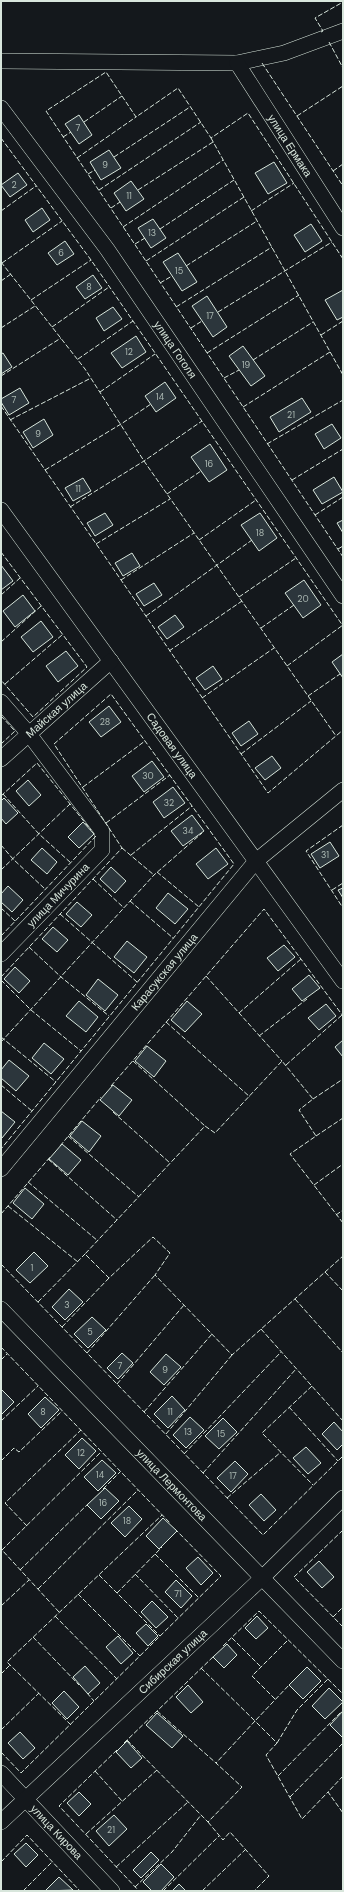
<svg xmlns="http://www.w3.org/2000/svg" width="344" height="1892" viewBox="0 0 344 1892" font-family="'DM Sans',sans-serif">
<rect width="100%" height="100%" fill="#14181c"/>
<path fill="#2c363c" stroke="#d8e6dc" d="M79 115 92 135 79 144 65 124Z
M109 150 121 168 101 180 90 162Z
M274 162 287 183 268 194 255 173Z
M18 173 27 185 10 197 1 185Z
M131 181 144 199 126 211 114 193Z
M42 208 50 220 33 232 25 220Z
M153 219 166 238 151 248 138 228Z
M311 224 322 241 305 252 294 235Z
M65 241 74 254 57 265 48 253Z
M178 253 197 282 182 291 163 262Z
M93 275 102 288 85 299 76 287Z
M343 290V317L337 320 325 300Z
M207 296 227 327 213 337 192 306Z
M113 307 122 319 104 331 96 318Z
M136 336 146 352 122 368 111 353Z
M243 346 265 376 251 386 229 356Z
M3 353 12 367 1 374V354Z
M165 382 176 398 156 412 145 396Z
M20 388 29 403 9 415 1 402V399Z
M302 398 311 412 279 432 270 417Z
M44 419 53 435 33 448 23 432Z
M332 424 341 438 324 449 315 434Z
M210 444 227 470 209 482 191 457Z
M334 477 343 492 322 504 313 490Z
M83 478 91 491 73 501 65 488Z
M105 513 113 525 95 536 87 523Z
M260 513 277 538 259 551 241 525Z
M343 520V533L337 523Z
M132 553 140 566 123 576 115 563Z
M1 565 13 581 1 590Z
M304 580 321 605 303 618 285 593Z
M154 583 162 595 144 606 136 594Z
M23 595 35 611 15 627 3 611Z
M175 615 184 627 167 639 158 627Z
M41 621 53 637 33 652 21 637Z
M66 651 78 666 58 682 46 666Z
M343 654V678L332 662Z
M213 666 222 679 205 690 196 678Z
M109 706 121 722 101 737 89 722Z
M249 721 258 734 241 746 232 733Z
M272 756 281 768 265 780 255 768Z
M152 761 164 777 144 792 132 776Z
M28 780 41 795 29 806 16 791Z
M173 787 185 803 164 818 153 802Z
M4 798 18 813 6 824 1 818V801Z
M192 815 204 831 183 846 171 831Z
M83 822 94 834 79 848 68 837Z
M330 842 339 856 320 868 311 854Z
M42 848 57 862 47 874 31 860Z
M216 848 228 864 208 879 196 864Z
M111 867 126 881 115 893 100 879Z
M8 886 23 900 12 912 1 902V894Z
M343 888V898L338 890Z
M168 893 188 909 175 924 156 908Z
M77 902 92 915 81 927 66 914Z
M53 927 68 940 57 952 42 939Z
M127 941 147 957 134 973 114 957Z
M284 945 295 957 278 971 267 958Z
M15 967 30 981 19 993 4 979Z
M309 975 320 988 302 1001 292 989Z
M98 979 118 995 105 1011 86 995Z
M79 1001 98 1017 86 1032 66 1016Z
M187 1001 202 1014 185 1032 171 1020Z
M326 1004 336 1016 319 1030 308 1018Z
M343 1040V1057L335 1047Z
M44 1043 64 1059 51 1074 32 1058Z
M147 1046 166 1061 154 1077 135 1061Z
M9 1060 29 1076 16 1091 1 1078V1070Z
M113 1085 132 1100 119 1116 100 1100Z
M1 1111 15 1122 2 1138 1 1137Z
M82 1121 101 1136 89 1152 70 1136Z
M62 1144 81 1160 68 1175 49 1159Z
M25 1188 44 1204 32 1219 13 1203Z
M34 1252 48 1266 30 1283 16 1270Z
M69 1289 83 1302 65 1320 52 1307Z
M92 1317 106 1330 88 1348 74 1334Z
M122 1353 133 1363 118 1379 107 1368Z
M166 1354 181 1367 164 1385 150 1372Z
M1 1389 14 1402 1 1415Z
M172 1396 185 1410 168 1428 154 1414Z
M45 1397 59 1410 41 1428 28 1414Z
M190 1417 204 1430 186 1448 173 1435Z
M223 1418 237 1432 219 1449 205 1436Z
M334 1422 343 1432V1444L337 1450 322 1434Z
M82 1438 96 1451 79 1469 65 1455Z
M306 1447 321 1463 308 1474 293 1458Z
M102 1460 116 1473 98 1491 84 1477Z
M235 1461 248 1474 231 1492 217 1478Z
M105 1488 119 1501 101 1519 87 1505Z
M261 1494 276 1510 264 1521 249 1505Z
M129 1506 142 1519 125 1537 111 1523Z
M163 1518 177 1531 159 1549 146 1536Z
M198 1557 213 1573 201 1585 186 1568Z
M319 1561 334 1577 322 1588 307 1572Z
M176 1580 192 1596 181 1608 165 1592Z
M152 1601 168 1617 156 1628 141 1612Z
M257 1616 268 1628 256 1639 245 1628Z
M146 1624 158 1636 148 1646 136 1633Z
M118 1636 133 1653 121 1664 106 1647Z
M227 1644 237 1655 224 1668 213 1657Z
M85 1666 100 1683 88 1694 73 1677Z
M307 1667 321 1681 303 1699 289 1685Z
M188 1685 203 1702 191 1713 176 1697Z
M329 1688 343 1702 325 1719 312 1706Z
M64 1691 79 1707 67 1719 52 1703Z
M343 1711V1738L330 1725Z
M157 1713 183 1736 172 1748 146 1725Z
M20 1732 35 1748 23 1759 8 1743Z
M127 1741 142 1758 131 1768 116 1752Z
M79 1792 91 1804 79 1816 67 1803Z
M114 1815 127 1829 109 1846 96 1831Z
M26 1843 38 1855 26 1867 14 1854Z
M151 1852 159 1860 141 1878 133 1870Z
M161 1864 174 1877 161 1891H152L143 1882Z
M59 1877 73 1890 45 1891Z
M179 1884 186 1891H172Z"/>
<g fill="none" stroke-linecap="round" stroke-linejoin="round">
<g stroke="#d8e6dc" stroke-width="16">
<g id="minor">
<path d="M1 61 237 63 284 53 343 31"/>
<path id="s1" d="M237 63 343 228"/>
<path id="s2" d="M1 108 107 249 343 596"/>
<path id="s3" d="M1 510 343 981"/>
<path d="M1 702 29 734 102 831V850L1 954"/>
<path id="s4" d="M1 759 111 661"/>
<path id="s5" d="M1 1169 256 861 343 790"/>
<path id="s6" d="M1 1309 343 1661"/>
<path id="s7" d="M1 1773 112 1891"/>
<path id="s8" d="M1 1822 262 1578 343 1498"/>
</g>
</g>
<use href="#minor" stroke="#14181c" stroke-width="15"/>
<path stroke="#d8e6dc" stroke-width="1" stroke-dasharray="5 2" stroke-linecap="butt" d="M321 32 323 31 315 18 343 2
M329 42 343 68
M262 63 343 186
M297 116 343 86
M84 122 122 96
M63 137 71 132
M1 138 91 260 343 626
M211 138 343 375
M114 157 190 107
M77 158 136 117
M333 171 343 164
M88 174 95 170
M99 190 201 122
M138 190 213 142
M111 208 120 202
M1 211 36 186
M251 211 294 183
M123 227 223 160
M160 229 234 180
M135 244 145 238
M343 259 248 113 211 138 178 88 136 117 106 72 46 111 343 557
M146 261 244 197
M1 262 85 369 144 461 336 736
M2 263 62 221
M186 266 257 221
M1 281 11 274
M160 283 172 276
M31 300 91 260
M176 307 272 247
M218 312 332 242
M52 327 109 287
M1 328 35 306
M191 328 202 321
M321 335 343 321
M207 353 299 295
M78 359 133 321
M253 360 313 322
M1 376 61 338
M224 378 239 370
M100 392 155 354
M1 406 268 793 343 730
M243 407 330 352
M10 420 91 378
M267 444 343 400
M45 470 121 424 151 404
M292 480 343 449
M167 494 201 471
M70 507 144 461 202 421
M315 515 343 497
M199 540 256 500
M96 544 170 499
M338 549 343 546
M1 552 87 667 33 717 1 680
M121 580 194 533
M1 595 20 578
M239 597 296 558
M146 616 252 540
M261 628 294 605
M1 642 41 606
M169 651 242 601
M287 666 343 625
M5 684 62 635
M308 696 340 674
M202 698 274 648
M1 716 15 731 1 744
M241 754 311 701
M83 787 145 741
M3 794 39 834 71 863
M1 796 37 763 91 830
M106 823 170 775
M343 825 306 851 343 908
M1 845 13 859 45 889
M122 848 154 875
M131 855 192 806
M1 870 70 804
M157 872 199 907
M93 879 124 908
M332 890 343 883
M130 901 173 938
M1 908 15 921
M60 914 137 982
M1 936 96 836
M29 947 61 977 109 1016
M206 976 282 1061
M1 977 122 848 54 744 111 694 234 864 1 1149
M1 980 31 1010 81 1051
M239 1013 301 959
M166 1022 250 1097
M259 1036 307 999
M1 1037 56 1082
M1 1042 154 875 202 833
M133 1061 205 1126
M286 1065 342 1015
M1 1085 32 1111
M111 1086 264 909 343 1016
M313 1099 343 1079
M113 1112 170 1163
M68 1136 139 1197
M316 1136 343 1118
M60 1146 101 1097
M48 1159 117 1220
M28 1182 98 1241
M314 1185 343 1164
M8 1206 78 1262
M1 1214 51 1156
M336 1215 343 1210
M343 1223 290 1154 316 1136 299 1110 313 1099 282 1061 215 1133 205 1126 85 1254 109 1278 153 1237 170 1253 155 1275 232 1355 343 1256
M1 1264 263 1535 343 1456
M325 1272 343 1291
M295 1299 343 1353
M38 1302 85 1254
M62 1327 109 1278
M261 1329 343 1421
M1 1347 170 1523
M87 1353 155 1275
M1 1360 7 1354
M117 1384 184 1305
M312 1386 262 1433 313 1485
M289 1407 338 1461
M144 1412 212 1334
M1 1421 38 1386
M166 1434 232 1355
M184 1454 281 1352
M1 1461 14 1448 19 1452 62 1411
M203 1473 296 1369
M103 1489 120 1472
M227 1498 281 1452
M27 1526 5 1503 81 1430
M343 1530 294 1577 343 1627
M155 1554 199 1598
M20 1570 89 1503
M135 1574 178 1618
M99 1575 160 1636
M38 1589 138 1490
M117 1593 162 1547
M78 1594 140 1656
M1 1606 29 1580
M59 1612 2 1550 101 1452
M55 1616 117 1679
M333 1617 343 1607
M33 1637 79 1685
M232 1638 261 1667
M223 1646 259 1611 343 1694
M201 1668 255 1721 290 1684
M1 1674 10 1665
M87 1693 94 1701
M275 1699 252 1676 288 1640
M157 1711 216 1763
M71 1725 7 1662 162 1515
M1 1730 39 1693
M127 1740 208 1822 242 1787 216 1763 255 1721 277 1743 266 1755 302 1819 328 1792
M124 1743 215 1655
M277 1743 297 1710 328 1679
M117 1750 59 1806 139 1891
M1 1752 21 1773 221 1576 175 1529
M95 1771 122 1801
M278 1776 343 1710
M343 1776 328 1792 343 1813
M290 1797 343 1743
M208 1822 223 1840 230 1832 269 1876 254 1891
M86 1834 157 1770
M1 1862 27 1835 80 1891
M116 1867 188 1802
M135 1887 172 1852 201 1815
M23 1891 52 1862
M163 1891 219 1836
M202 1891 245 1850"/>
</g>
<g text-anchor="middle" stroke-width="3" stroke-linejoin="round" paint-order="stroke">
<g font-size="9" fill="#adbab4">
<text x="78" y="131">7</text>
<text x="105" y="168">9</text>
<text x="14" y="188">2</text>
<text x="129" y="199">11</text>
<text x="152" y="236">13</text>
<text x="61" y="256">6</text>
<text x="179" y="274">15</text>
<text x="89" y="290">8</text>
<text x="210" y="319">17</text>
<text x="129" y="355">12</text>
<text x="246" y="368">19</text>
<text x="160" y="400">14</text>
<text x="14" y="403">7</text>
<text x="291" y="418">21</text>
<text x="38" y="437">9</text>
<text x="209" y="467">16</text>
<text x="78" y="492">11</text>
<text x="260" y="536">18</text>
<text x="303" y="602">20</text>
<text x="105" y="725">28</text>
<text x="148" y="779">30</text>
<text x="169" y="806">32</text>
<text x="188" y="834">34</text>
<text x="325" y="858">31</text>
<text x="32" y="1271">1</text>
<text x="67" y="1308">3</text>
<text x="90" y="1335">5</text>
<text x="120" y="1369">7</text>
<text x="165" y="1373">9</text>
<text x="43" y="1415">8</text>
<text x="170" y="1415">11</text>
<text x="188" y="1435">13</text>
<text x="221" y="1437">15</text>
<text x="81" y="1456">12</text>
<text x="100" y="1478">14</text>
<text x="233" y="1479">17</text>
<text x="103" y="1506">16</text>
<text x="127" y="1524">18</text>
<text x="178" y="1597">71</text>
<text x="111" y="1833">21</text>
</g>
<g font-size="11" fill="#d8e6dc" stroke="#14181c">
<text dy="4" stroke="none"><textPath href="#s1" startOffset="98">улица Ермака</textPath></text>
<text dy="4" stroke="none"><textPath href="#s2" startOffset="298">улица Гоголя</textPath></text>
<text dy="4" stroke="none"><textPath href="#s4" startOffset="74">Майская улица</textPath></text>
<text dy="4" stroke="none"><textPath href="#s3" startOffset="291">Садовая улица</textPath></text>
<text transform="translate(58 895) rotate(-46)" y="4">улица Мичурина</text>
<text dy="4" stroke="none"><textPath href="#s5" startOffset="256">Карасукская улица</textPath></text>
<text dy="4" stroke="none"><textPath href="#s6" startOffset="245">улица Лермонтова</textPath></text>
<text dy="4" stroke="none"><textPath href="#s8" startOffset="235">Сибирская улица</textPath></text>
<text dy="4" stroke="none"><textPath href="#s7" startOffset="81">улица Кирова</textPath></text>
</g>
</g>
<rect width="344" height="1892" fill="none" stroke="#d8e6dc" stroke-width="4"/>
</svg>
